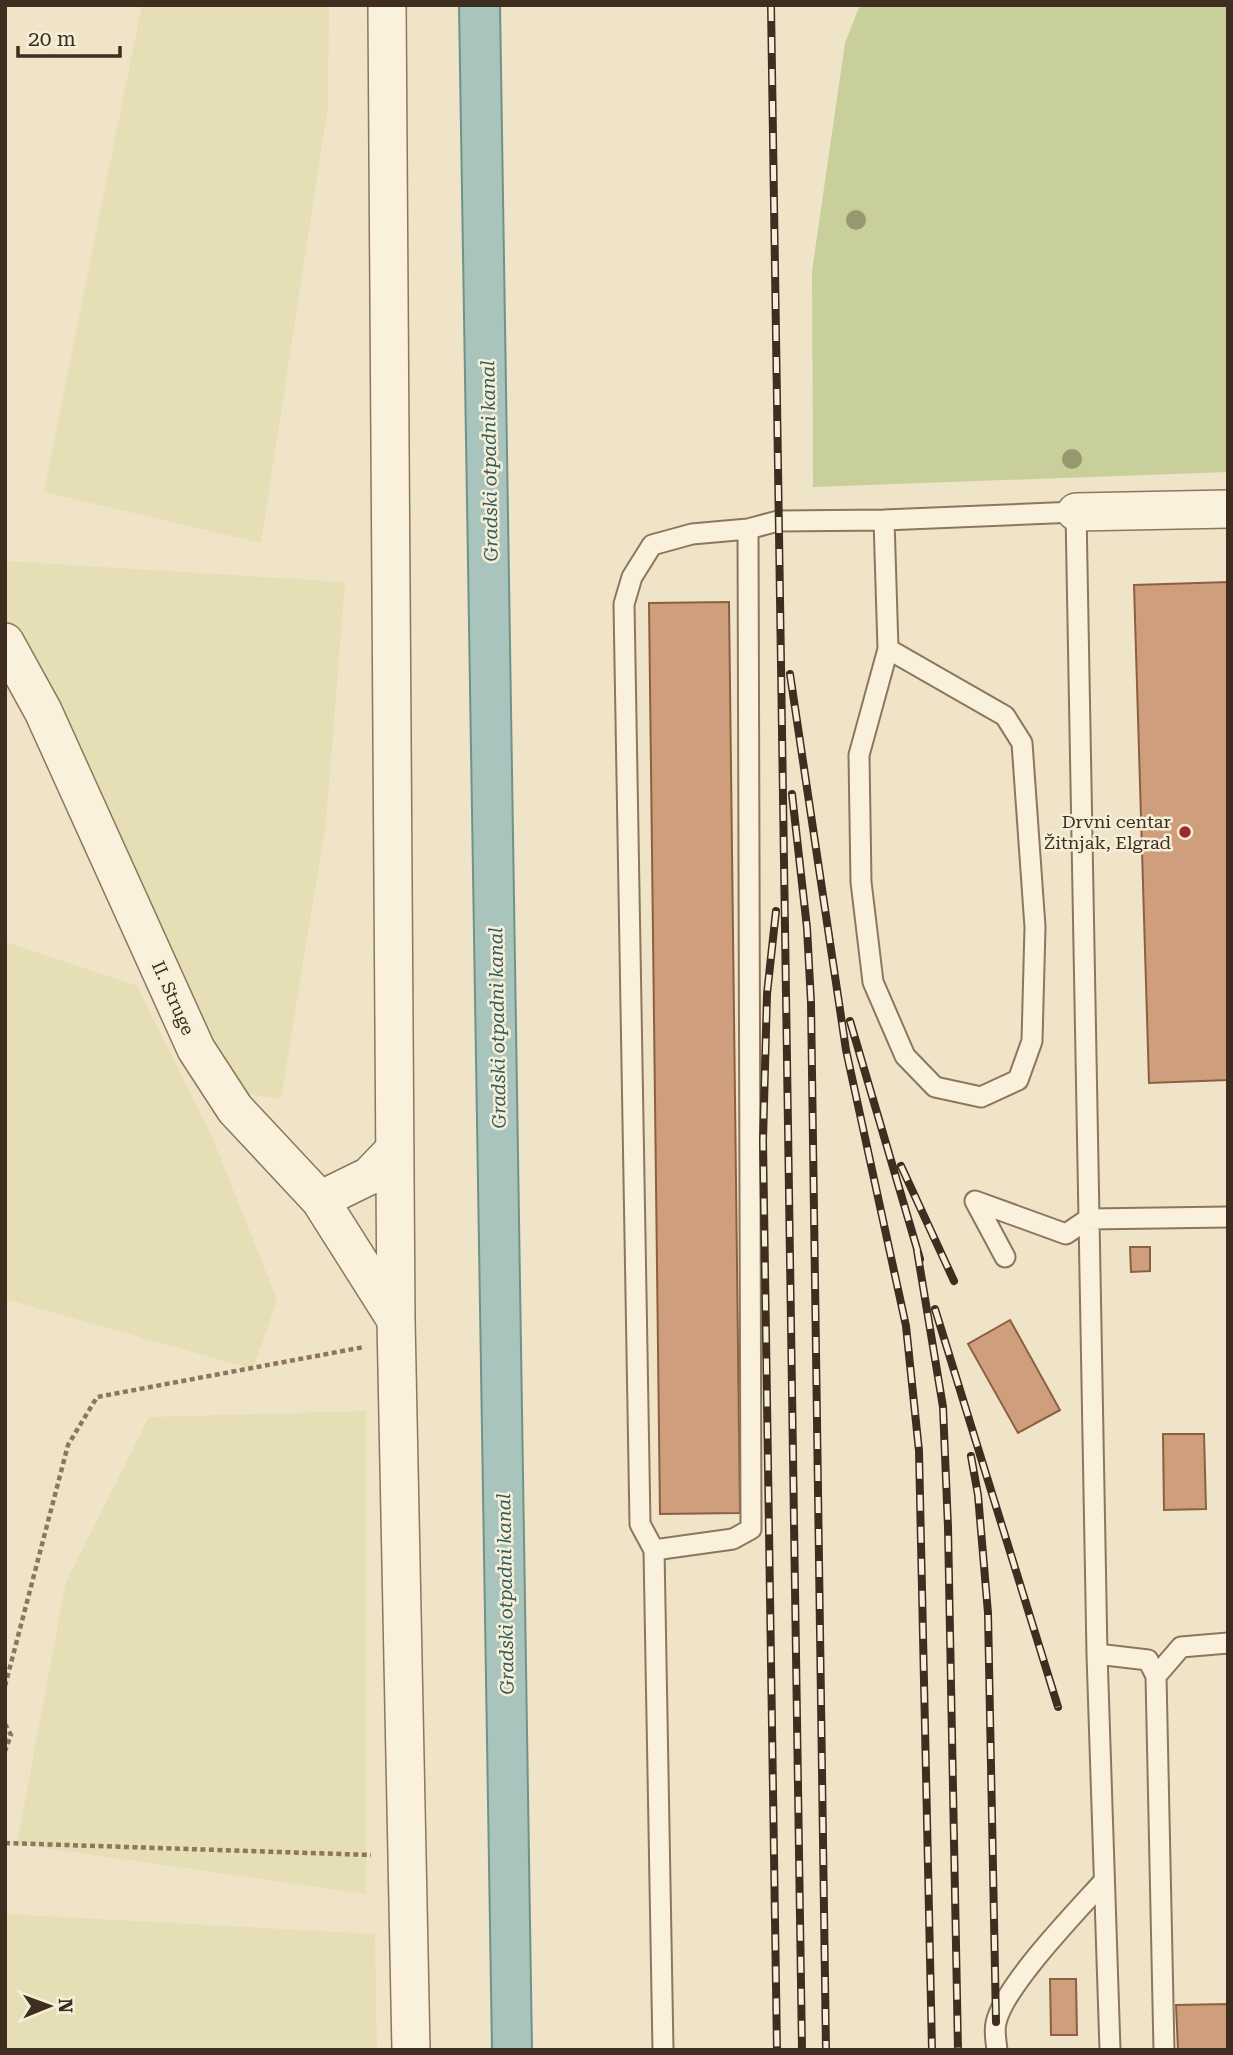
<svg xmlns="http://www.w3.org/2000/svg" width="1233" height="2055" viewBox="0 0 1233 2055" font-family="'Roboto Serif',serif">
<rect width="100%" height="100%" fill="#f0e4c8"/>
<path fill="#e6deb5" d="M142 5H329L328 106 261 543 44 492Z
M5 561 345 582 326 822 281 1099 225 1090 5 629Z
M5 942 137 986 211 1135 277 1300 253 1369 5 1299Z
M366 1411V1894L17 1844 66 1582 149 1417Z
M5 1914 375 1934 377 2050H5Z"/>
<path fill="#c9cf9b" d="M860 5H1228V472L813 487 812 271 845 43Z"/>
<path fill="#a9c4bc" stroke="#6f938a" stroke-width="2" d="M459 5H500L532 2050H492Z"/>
<path fill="#cf9f7d" stroke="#8d5f41" stroke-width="2" d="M1228 582V1080L1149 1083 1134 585Z
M729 602 740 1513 660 1514 649 603Z
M1130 1247H1150V1271L1131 1272Z
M1010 1320 1060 1410 1018 1433 968 1344Z
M1163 1434H1204L1206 1509 1164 1510Z
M1050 1979H1076L1077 2035H1051Z
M1228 2004V2050H1178L1176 2005Z"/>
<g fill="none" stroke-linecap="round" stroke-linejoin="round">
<g stroke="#8d765c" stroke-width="23">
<path id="lane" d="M884 520 888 649 859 755 861 882 873 982 905 1056 935 1087 981 1097 1018 1080 1032 1041 1035 927 1022 743 1005 716 888 649
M1005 1257 975 1201 1066 1234 1088 1219 1228 1217
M654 1550 733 1539 751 1529 748 529
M1097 1654 1148 1660 1156 1676
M663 2050 654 1550 640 1524 624 604 632 577 652 545 692 534 748 529 778 521 884 520 1076 512 1097 1654 1110 2050
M997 2050C996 2041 994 2031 996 2023 1003 1987 1078 1910 1104 1881
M1164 2050 1156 1676 1181 1647 1228 1643"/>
</g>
<g stroke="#8d765c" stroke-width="40">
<path id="street" d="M387 5 396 1320 411 2050
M1076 512 1228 509
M5 642 43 711 196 1049 235 1109 320 1200 396 1320
M320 1200 369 1176 395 1149"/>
</g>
<path stroke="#8d765c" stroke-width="4.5" stroke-dasharray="5 3.5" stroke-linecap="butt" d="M5 1686 68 1445 97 1397 364 1347
M5 1724 11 1735 5 1751
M5 1843 371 1855"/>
<use href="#lane" stroke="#faf1dc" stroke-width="19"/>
<use href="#street" stroke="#faf1dc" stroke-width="37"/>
<g stroke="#3d2e20" stroke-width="8">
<path id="rail" d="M771 5 802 2050
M790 674 846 1050 906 1326 919 1451 932 2050
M792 794 807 928 811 1002 826 2050
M776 911 767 994 763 1141 777 2050
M850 1021 920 1259
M901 1166 954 1281
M917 1250 943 1407 948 1527 958 2050
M935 1309 1058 1707
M971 1456 978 1495 988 1613 996 2022"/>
</g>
<use href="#rail" stroke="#f7eed8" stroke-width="5" stroke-dasharray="16" stroke-linecap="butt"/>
</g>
<g fill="#96986f">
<circle cx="856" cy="220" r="10"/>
<circle cx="1072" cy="459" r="10"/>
</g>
<circle fill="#9e2a2b" stroke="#f7eed8" stroke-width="2.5" cx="1185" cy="832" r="7"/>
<g text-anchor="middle" stroke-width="5" stroke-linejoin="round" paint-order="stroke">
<g font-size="18" fill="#3d2e20" stroke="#f7eed8" text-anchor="end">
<text x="1171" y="828">Drvni centar<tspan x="1171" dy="21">Žitnjak, Elgrad</tspan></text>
</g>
<g font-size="18" fill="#3d2e20" stroke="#f7eed8">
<text transform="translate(173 998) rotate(66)" y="6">II. Struge</text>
</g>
<g font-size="19" font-style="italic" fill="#2f5d5a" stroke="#f7eed8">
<text transform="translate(489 461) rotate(-91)" y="7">Gradski otpadni kanal</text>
<text transform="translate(497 1028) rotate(-91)" y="7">Gradski otpadni kanal</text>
<text transform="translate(505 1594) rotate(-91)" y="7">Gradski otpadni kanal</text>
</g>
</g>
<rect width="1233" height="2055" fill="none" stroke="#3d2e20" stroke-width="14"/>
<g transform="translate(49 2006) rotate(89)" stroke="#f7eed8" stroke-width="5" paint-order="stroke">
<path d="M0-5L12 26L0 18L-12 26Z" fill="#3d2e20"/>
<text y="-10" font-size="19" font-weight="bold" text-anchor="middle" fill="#3d2e20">N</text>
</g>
<path d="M18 46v10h102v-10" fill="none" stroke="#3d2e20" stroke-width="3.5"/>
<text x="28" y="46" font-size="21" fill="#3d2e20" stroke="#f7eed8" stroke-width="5" paint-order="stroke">20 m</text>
</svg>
